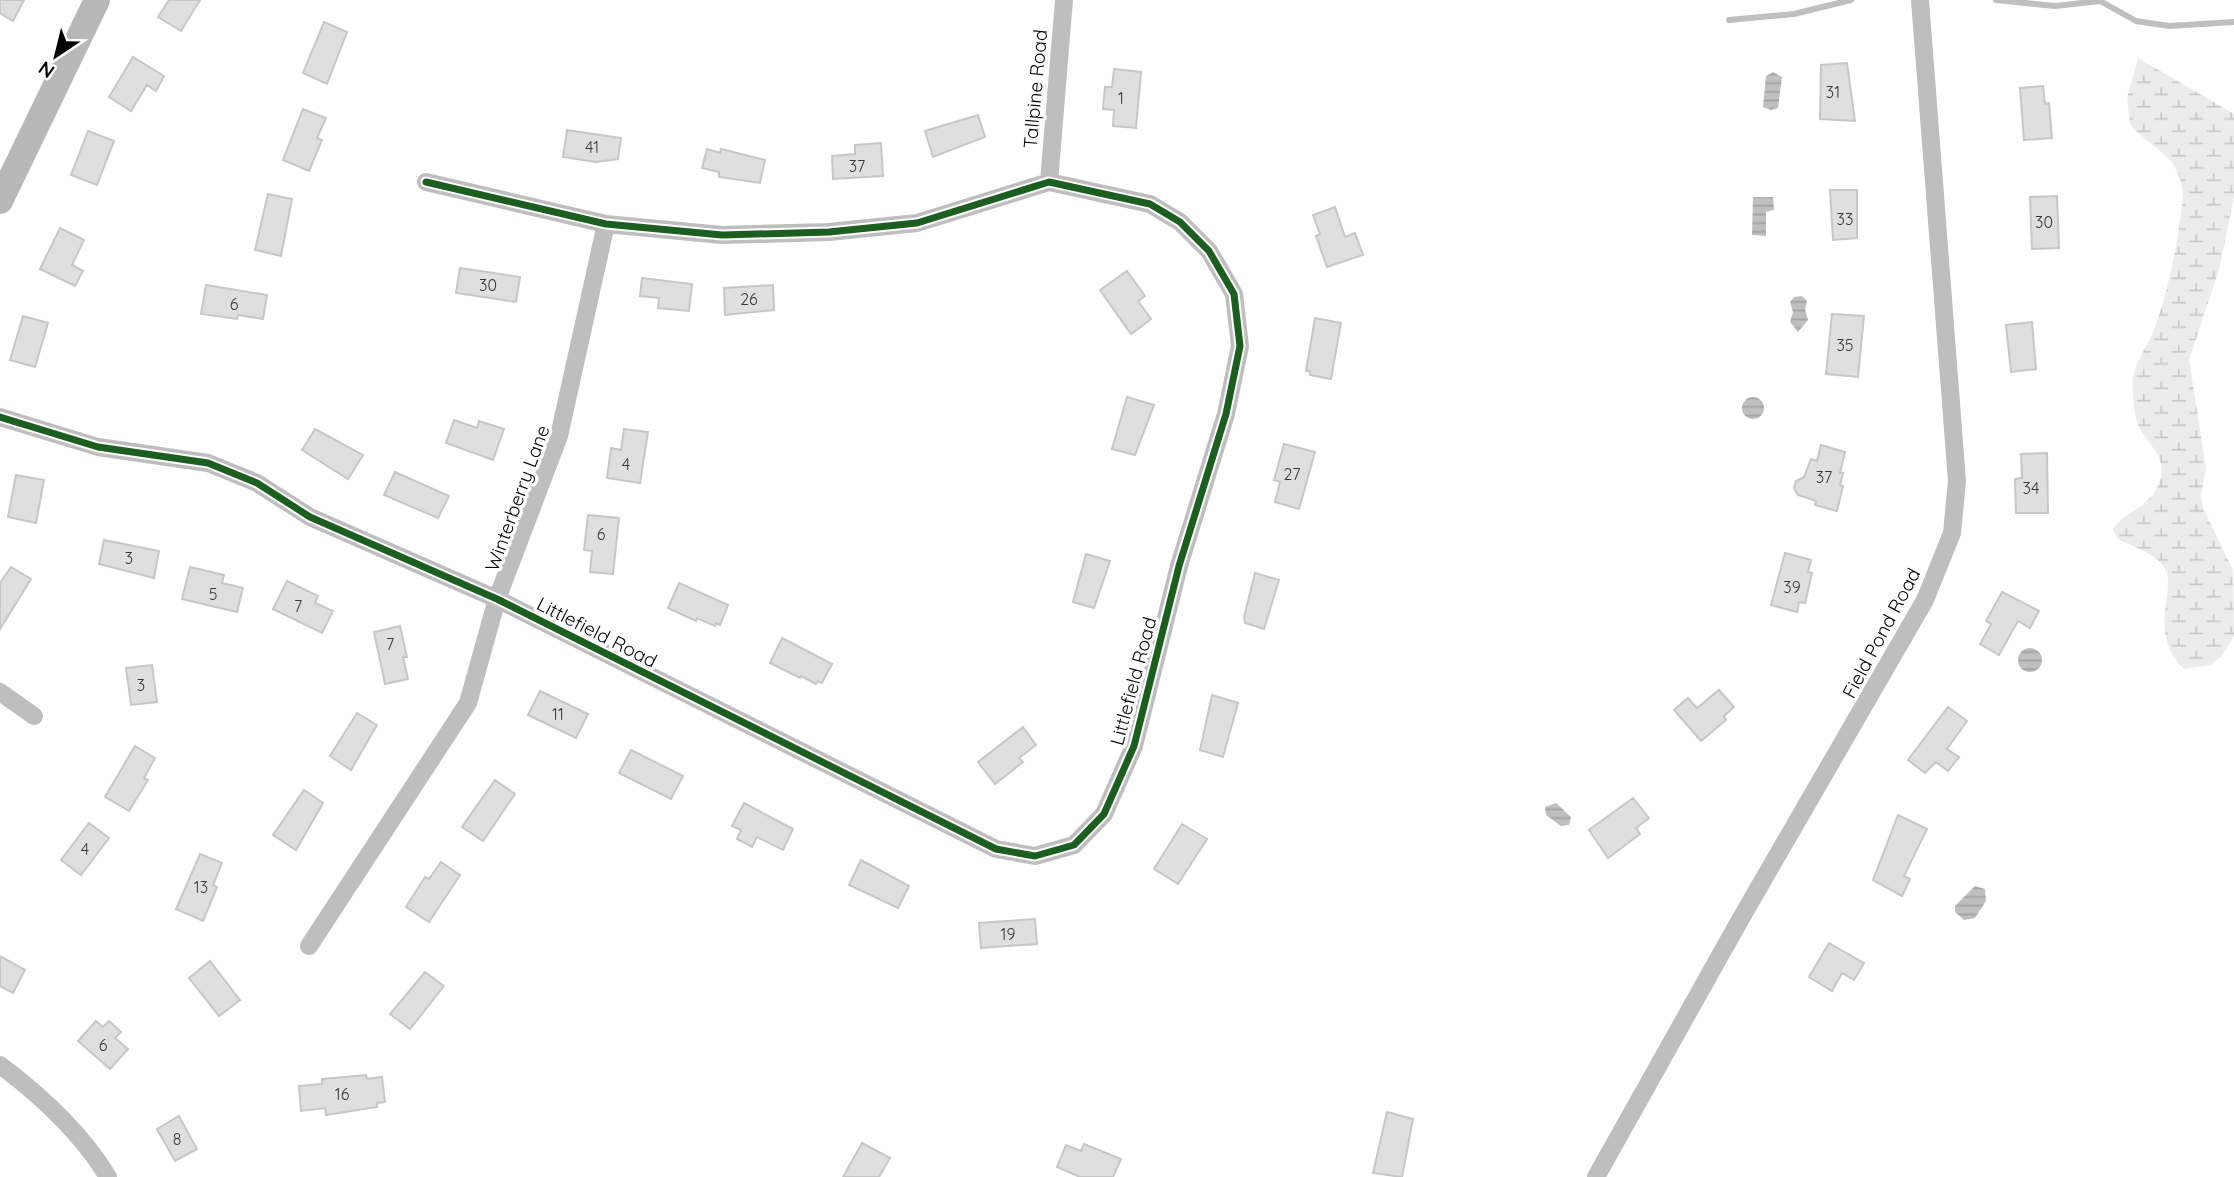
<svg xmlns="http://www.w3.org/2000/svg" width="2234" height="1177" viewBox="0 0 2234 1177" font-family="Quicksand,sans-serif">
<defs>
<pattern id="wetland-marsh" width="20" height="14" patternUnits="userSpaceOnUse" patternTransform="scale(1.75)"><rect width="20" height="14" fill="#ececec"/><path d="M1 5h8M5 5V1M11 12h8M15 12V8" fill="none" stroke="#c9c9c9"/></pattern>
<pattern id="water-rules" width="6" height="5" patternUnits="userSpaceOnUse" patternTransform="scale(1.75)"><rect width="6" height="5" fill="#bfbfbf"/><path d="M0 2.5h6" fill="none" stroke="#a2a2a2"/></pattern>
</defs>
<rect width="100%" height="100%" fill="#fff"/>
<path fill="url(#wetland-marsh)" d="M2138 58 2234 114V197L2219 270 2189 360 2206 468 2201 495 2203 508 2233 570 2234 636 2221 657 2211 665 2184 669C2145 630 2179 589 2164 567 2155 553 2131 546 2117 539L2113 528C2130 508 2151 508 2160 480 2168 451 2141 442 2136 418 2133 408 2133 392 2133 381 2134 361 2149 346 2155 327 2170 285 2178 242 2183 197 2181 154 2154 152 2130 124L2127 98Z"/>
<path fill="url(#water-rules)" d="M1773 72 1782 77 1778 108 1771 110 1763 107 1766 76Z
M1753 197H1773L1774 210 1766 212V236L1752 235Z
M1802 296 1807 301 1805 309 1808 320 1798 332 1790 322 1793 312 1790 302 1794 297Z
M1742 408a11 11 0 1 1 22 0a11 11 0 1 1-22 0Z
M2018 660a12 12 0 1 1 24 0a12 12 0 1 1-24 0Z
M1556 803 1571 817 1569 825 1561 826 1546 815 1545 807Z
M1975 886 1985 889 1986 901 1975 918 1964 920 1955 912V906Z"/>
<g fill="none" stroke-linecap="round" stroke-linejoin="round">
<path stroke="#bfbfbf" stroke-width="6" d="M1996 0 2055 6 2100 1 2136 21 2169 26 2234 22
M1729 20 1794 14 1851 0"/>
</g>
<path fill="#dfdfdf" stroke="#c7c7c7" stroke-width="2" d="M0 0H24L13 21 0 13Z
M169 0H200L181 31 158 17Z
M324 22 347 32 327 84 303 73Z
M133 57 164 76 156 91 147 85 131 111 109 97Z
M1847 63 1855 121 1820 119 1821 65Z
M1114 69 1141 72 1136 128 1113 126 1114 110 1103 109 1105 87H1112Z
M2043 86 2045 104 2049 103 2052 138 2024 140 2020 88Z
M303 109 326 118 317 138 322 140 309 171 283 160Z
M978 115 985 137 933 157 925 131Z
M567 130 621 138 618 159 596 162 563 157Z
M88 131 114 141 97 185 71 175Z
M881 143 883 176 833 179 832 156 855 154V145Z
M707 149 720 153 721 149 765 160 760 183 719 177V172L702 168Z
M1830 190H1857V238L1833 240Z
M268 194 292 199 281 256 255 250Z
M2057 196 2059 248 2032 249 2030 197Z
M1335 207 1345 237 1355 233 1363 255 1327 267 1316 236 1320 234 1313 215Z
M60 228 84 240 72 265 83 271 75 286 40 269Z
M460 268 520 277 516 302 456 293Z
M1127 271 1145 296 1138 301 1151 319 1131 334 1100 290Z
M642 278 692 284 689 311 658 308 659 298 640 296Z
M206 285 267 295 263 319 238 315 237 319 201 314Z
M773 285 774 310 725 315 724 288Z
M1832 314 1864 316 1858 377 1826 374Z
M23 316 48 323 35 367 10 360Z
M1315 318 1341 323 1331 379 1310 375V371H1306Z
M2032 322 2036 369 2011 372 2006 325Z
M1127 397 1154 405 1135 455 1112 449Z
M454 420 477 428 479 421 504 429 493 460 446 443Z
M315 429 363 455 348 479 302 450Z
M624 429 648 432 640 483 607 478 611 448 621 450Z
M1284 444 1315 452 1299 509 1275 502 1280 482 1274 480Z
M1821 445 1845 452 1840 473H1843L1840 485 1843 486 1837 511 1815 505 1816 501 1798 495 1794 488 1796 481 1804 477 1811 459 1817 461Z
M2047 453 2048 513H2016L2015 479 2022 478 2021 454Z
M395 472 449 496 438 518 384 495Z
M16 475 44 480 36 523 8 517Z
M588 515 619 518 613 574 590 572 592 551 584 550Z
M104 540 159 551 154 578 99 564Z
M1785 553 1811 560 1808 572 1812 573 1805 603 1799 602 1797 612 1771 605Z
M1086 554 1110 561 1094 608 1073 602Z
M11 567 31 579 0 629V583Z
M190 567 224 575 222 583 243 588 237 612 182 599Z
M1255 573 1279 580 1264 629 1245 623 1244 617Z
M287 581 318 596 315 603 333 611 322 633 273 609Z
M679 583 728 605 720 625 716 623 715 626 697 618 696 621 668 608Z
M2002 592 2039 611 2030 628 2018 621 1999 655 1980 644 1991 624 1986 621Z
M400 626 407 657H403L408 679 385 684 374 632Z
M782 638 832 664 822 683 818 681 816 684 801 676 800 678 770 663Z
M152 665 157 702 131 705 126 668Z
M1719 690 1734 707 1724 716 1726 720 1701 741 1674 710 1688 698 1697 708Z
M540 691 588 714 576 738 528 715Z
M1212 695 1238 703 1223 757 1200 750Z
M1948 707 1967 721 1947 749 1959 757 1948 771 1936 762 1925 773 1908 760Z
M357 713 377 725 351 770 330 756Z
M1023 727 1036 745 1019 758 1023 762 995 784 978 762Z
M135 746 155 758 144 778 148 780 129 811 105 797Z
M631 750 683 776 671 799 619 773Z
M495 780 515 794 483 841 462 827Z
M304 790 323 803 296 850 273 835Z
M1633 798 1649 818 1636 828 1640 834 1608 858 1589 830Z
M744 803 793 829 783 850 757 837 752 847 737 839 741 830 732 826Z
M1898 815 1927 829 1904 876 1910 879 1902 896 1873 880Z
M89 823 109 838 81 875 61 860Z
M1182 824 1207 839 1178 884 1154 869Z
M200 854 222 863 213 885 217 887 203 921 176 909Z
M861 860 909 886 898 908 849 885Z
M441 862 460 875 429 922 406 907 425 877 429 879Z
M1035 919 1037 944 981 948 979 923Z
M1829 943 1864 963 1854 980 1842 973 1832 991 1809 977Z
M0 956 25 970 13 993 0 986Z
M210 961 240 1000 219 1016 189 978Z
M425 972 444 986 410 1029 390 1014Z
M96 1021 103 1027 109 1021 121 1032 115 1038 128 1049 110 1069 78 1041Z
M366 1075 367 1079 382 1077 385 1102 377 1103V1107L326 1115 325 1108 301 1111 299 1086 322 1084V1079Z
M1387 1112 1413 1119 1402 1177 1373 1173Z
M179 1116 197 1149 175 1161 157 1129Z
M862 1143 890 1158 879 1177H843Z
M1084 1144 1121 1159 1113 1177H1080L1057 1167 1066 1145 1081 1151Z"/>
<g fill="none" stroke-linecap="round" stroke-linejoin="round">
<path stroke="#bebebe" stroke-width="18" d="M1049 182 1064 0
M0 417 98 447 208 463 257 483 310 517 497 599 996 849 1035 856 1074 845 1104 814 1134 746 1179 566 1226 414 1240 346 1234 294 1209 251 1180 222 1150 204 1049 182 917 223 829 232 722 235 606 224 426 182
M0 692 34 716
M309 946 468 703 497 599 559 436 606 224
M0 1065C40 1095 82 1134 108 1177
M1596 1177 1740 920 1925 600 1952 533 1957 481 1920 0"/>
<path stroke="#b8b8b8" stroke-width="26" d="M0 201 97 0"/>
<g stroke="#fff" stroke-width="11">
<path id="cycleway" d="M0 417 98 447 208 463 257 483 310 517 497 599 996 849 1035 856 1074 845 1104 814 1134 746 1179 566 1226 414 1240 346 1234 294 1209 251 1180 222 1150 204 1049 182 917 223 829 232 722 235 606 224 426 182"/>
</g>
<use href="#cycleway" stroke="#1b5e20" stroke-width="7"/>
</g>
<g text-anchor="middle" stroke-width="7" stroke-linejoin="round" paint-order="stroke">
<g font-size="16" fill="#383838">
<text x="1833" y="98">31</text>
<text x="1121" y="104">1</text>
<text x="592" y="153">41</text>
<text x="857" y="172">37</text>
<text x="1845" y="225">33</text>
<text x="2044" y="228">30</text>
<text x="488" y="291">30</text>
<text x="749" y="305">26</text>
<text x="234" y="310">6</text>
<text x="1845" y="351">35</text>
<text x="626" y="470">4</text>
<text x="1292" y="480">27</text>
<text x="1824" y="483">37</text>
<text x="2031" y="494">34</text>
<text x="601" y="540">6</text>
<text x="129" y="564">3</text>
<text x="1792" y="593">39</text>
<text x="213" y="600">5</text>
<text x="298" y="612">7</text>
<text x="390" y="650">7</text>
<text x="141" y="691">3</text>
<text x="558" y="720">11</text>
<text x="85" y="855">4</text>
<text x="201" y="893">13</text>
<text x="1008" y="940">19</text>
<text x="103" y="1051">6</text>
<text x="342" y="1100">16</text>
<text x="177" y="1145">8</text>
</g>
<g font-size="19" fill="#000" stroke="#fff">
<text transform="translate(1035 89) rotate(-85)" y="7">Tallpine Road</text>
<text transform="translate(517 498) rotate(-70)" y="7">Winterberry Lane</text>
<text transform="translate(597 632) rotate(27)" y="7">Littlefield Road</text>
<text transform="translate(1881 633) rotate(-62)" y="7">Field Pond Road</text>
<text transform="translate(1133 681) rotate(-75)" y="7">Littlefield Road</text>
</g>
</g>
<g transform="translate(56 56) rotate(215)" stroke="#ffffff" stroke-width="5" paint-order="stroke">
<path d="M0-5L12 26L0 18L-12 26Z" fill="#000000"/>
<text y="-10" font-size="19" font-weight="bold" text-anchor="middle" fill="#000000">N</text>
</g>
</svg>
